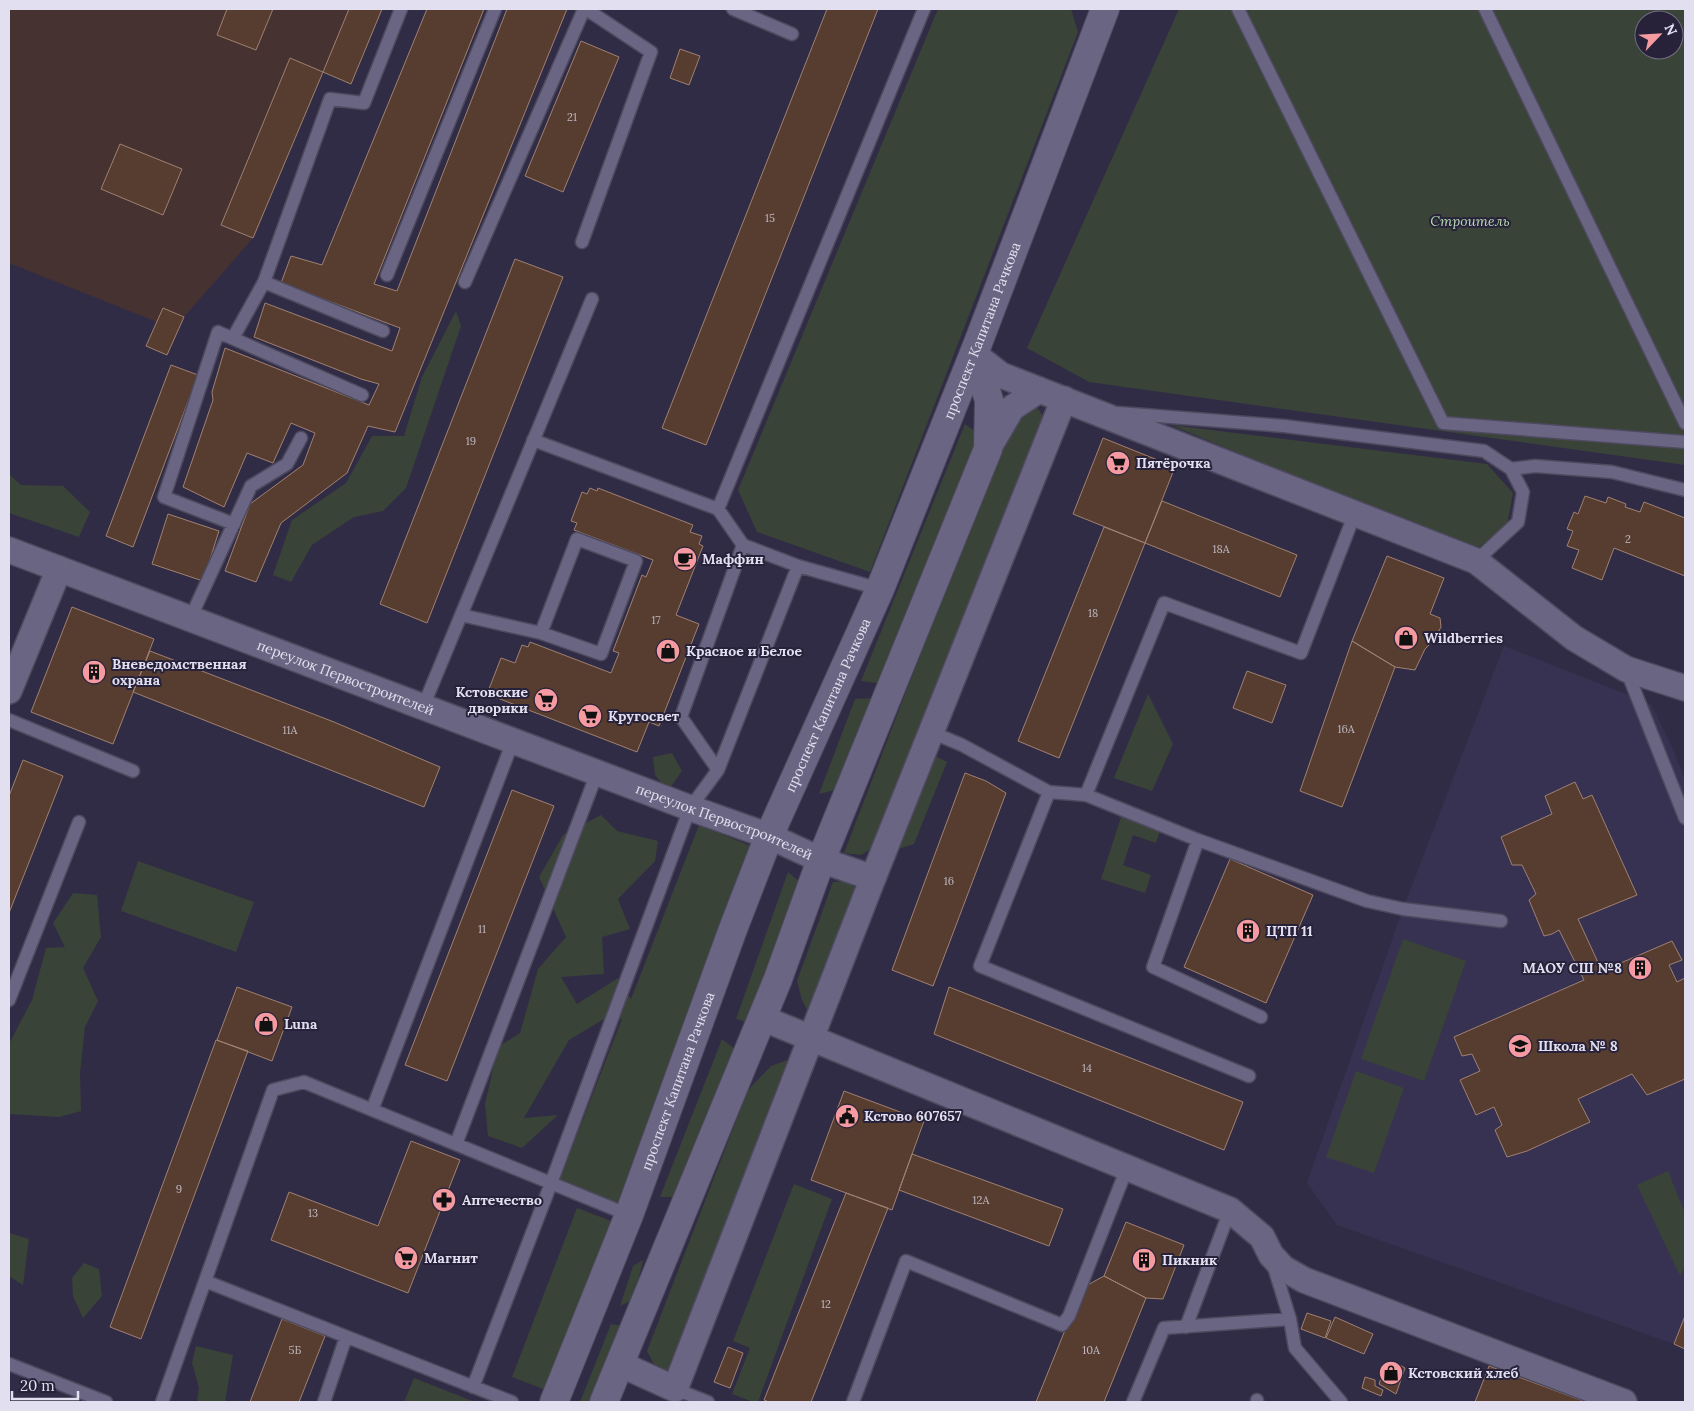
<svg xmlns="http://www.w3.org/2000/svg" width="1694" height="1411" viewBox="0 0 1694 1411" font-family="Lora,serif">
<rect width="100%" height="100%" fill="#312c45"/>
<path fill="#463231" d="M9 9H349L323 72 290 58 221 225 253 238 184 317 157 322 9 263V27L10 23 9 22Z"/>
<path fill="#383252" d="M1504 646 1651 704 1672 747 1685 780V1316L1674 1344 1337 1225 1307 1183 1403 909Z"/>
<path fill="#394337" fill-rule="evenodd" d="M938 9H1071L1078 32 870 572 757 532 738 490Z
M1179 9H1685V465L1089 382 1027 348ZM1644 20H1674V50H1644Z
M456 311 461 326 406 488 383 511 354 517 312 545 291 582 273 575 292 520 346 483 372 436H404L422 377Z
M1036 406 1043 416 1042 433 880 843 861 855 844 853 1009 424Z
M965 424 979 434 877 683 861 681Z
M1171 425 1487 464 1513 493 1507 525 1474 551Z
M9 474 21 485 63 486 90 512 79 537 9 513Z
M1148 694 1173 744 1152 791 1114 778Z
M873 698 843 788 819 794 855 699Z
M672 753 682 771 668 791 655 775 653 757Z
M935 756 947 762 914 844 895 850Z
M1122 814 1161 827 1156 843 1133 835 1123 865 1151 875 1145 893 1101 879Z
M601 815 617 831 658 841 655 861 618 899 630 929 602 937 604 974 561 977 577 1004 618 978 631 999 699 825 758 849 620 1204 559 1181 622 1019H604L569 1040 524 1118 558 1115 522 1148 488 1136 485 1104 498 1047 520 1033 538 969 566 937 539 877 563 835Z
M138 861 254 902 236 952 121 911Z
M788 872 801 883 746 1022 736 1019Z
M851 881 859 896 812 1019 802 1000 797 981 833 882Z
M73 893 97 895 101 937 83 968 98 1001 85 1027 80 1073 81 1111 59 1117 9 1114V1044L32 1000 46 948 65 947 53 923Z
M1403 939 1466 961 1424 1081 1361 1059Z
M722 1039 735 1049 673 1197H660Z
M796 1057 672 1376 657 1370 647 1351 748 1090 771 1066Z
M1356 1071 1404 1088 1374 1173 1326 1157Z
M1668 1171 1685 1213V1266L1680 1276 1637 1185Z
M794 1184 832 1199 758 1402H753L732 1394 750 1348 733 1341Z
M577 1208 614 1222 546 1390 512 1377Z
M9 1233 29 1239 23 1285 9 1276Z
M643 1260 634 1299 620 1306 633 1266Z
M84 1263 99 1269 102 1296 83 1318 73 1296 72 1278Z
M611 1324 623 1326 593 1402H580Z
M196 1346 233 1355 225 1402H197L199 1388 192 1363Z
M414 1378 475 1402H404Z"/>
<path fill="#563d30" stroke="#a08171" d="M227 9H273L256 50 217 35Z
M349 9H382L351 84 323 72Z
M427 9H484L374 284 397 291 507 9H567L395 432 368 426 347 473 281 523 256 582 225 571 250 504 303 465 315 433 291 423 273 463 247 453 224 507 183 487 213 400 212 392 225 348 369 405 379 384 361 379 254 337 265 303 392 351 400 328 281 283 291 256 322 265Z
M827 9H878L706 445 662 428Z
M581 41 619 57 563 192 525 176Z
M680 49 700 56 689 85 670 78Z
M290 58 323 72 253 238 221 225Z
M120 144 182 169 163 215 101 189Z
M515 259 563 277 427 623 380 604Z
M163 308 184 317 167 355 146 346Z
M171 365 198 375 133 547 106 536Z
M1103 438 1175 467 1145 543 1073 514Z
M590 488 597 491 598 488 693 525 690 532 702 536 699 544 703 546 676 615 699 624 659 726 649 722 637 752 487 694 501 658 515 663 522 645 528 647 530 642 611 673 619 653 613 651 642 575 646 577 653 560 574 530 577 523 571 521 582 492 587 494Z
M1585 496 1606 503 1608 497 1626 504 1625 507 1640 512 1644 502 1685 518V576L1614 548 1602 580 1572 568 1579 550 1567 546 1573 531 1567 529 1574 512 1578 514Z
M1162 501 1297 555 1280 597 1145 543Z
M168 514 219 531 203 581 152 564Z
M1104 527 1145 543 1059 758 1018 741Z
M1387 556 1444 578 1430 614 1440 618 1441 627 1434 640 1425 649 1415 670 1395 667 1352 641Z
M72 607 154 639 113 744 31 712Z
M1352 641 1395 667 1342 807 1300 791Z
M150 651 334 722 440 767 424 807 133 692Z
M1247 671 1286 685 1272 723 1233 708Z
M23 760 63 776 9 913V796Z
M965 773 986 781 1006 793 933 986 892 970Z
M1575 782 1583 799 1592 795 1637 895 1578 919 1602 971 1672 941 1682 960 1669 965 1677 982 1685 978V1079L1647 1095 1632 1074 1578 1099 1590 1122 1527 1151 1507 1157 1495 1130 1502 1125 1494 1107 1476 1115 1460 1080 1480 1071 1472 1054 1462 1056 1454 1037 1584 980 1559 930 1552 934 1544 936 1529 900 1536 894 1522 865H1512L1501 837 1552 814 1545 796Z
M512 790 554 806 447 1081 405 1065Z
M1230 859 1313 895 1266 1003 1184 967Z
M237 987 292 1007 272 1061 217 1040Z
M949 987 1243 1102 1224 1150 934 1034Z
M216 1040 248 1051 141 1339 110 1327Z
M844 1091 924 1121 892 1210 811 1180Z
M411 1141 460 1160 408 1293 271 1240 289 1192 378 1226Z
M912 1154 1063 1209 1049 1246 899 1190Z
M846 1193 888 1208 811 1402H769L764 1400Z
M1126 1222 1184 1245 1163 1299 1146 1298 1104 1276Z
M1104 1276 1146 1298 1104 1402H1036L1082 1288Z
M1307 1313 1331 1321 1325 1338 1301 1329Z
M1685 1316V1349L1674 1344Z
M1335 1317 1373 1334 1364 1354 1326 1338Z
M282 1319 325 1336 314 1364 299 1402H250Z
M728 1347 743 1353 730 1388 714 1382Z
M1396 1363 1405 1368 1396 1394 1379 1384 1386 1365 1392 1368Z
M1489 1366 1586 1402H1475Z
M1365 1377 1375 1380V1386L1383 1390 1381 1396 1362 1388Z"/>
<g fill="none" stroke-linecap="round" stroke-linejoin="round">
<g stroke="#4d495e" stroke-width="15">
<path id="lane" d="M733 9 792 34
M1238 9 1443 423 1685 442
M1485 9 1685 423
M582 242 651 52 586 9
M387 275 495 9
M264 282 330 99 364 103 401 9
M465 282 584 9
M233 338 264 282 383 331
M1119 413 1284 426 1484 451 1511 469 1523 492 1518 522 1476 561
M533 440 718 509
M1511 469 1535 466 1612 472 1685 490
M234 524 164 497 218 332 362 395
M743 545 798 566
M461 615 541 633 601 654 636 561 577 539 541 633
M190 619 251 486 287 464 301 438
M1626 669 1685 818
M423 707 592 299
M9 720 133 771
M931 732 962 745 1049 792 1086 795 1198 840 1367 901 1403 909 1501 921
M718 770 681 717 743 545 718 509 924 9
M1049 792 980 966 1249 1076
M1086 795 1164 603 1301 653 1355 513
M1198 840 1153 967 1261 1017
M9 1000 79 822
M372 1110 513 741
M456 1144 597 773
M1273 1264 1290 1319 1295 1348 1341 1402
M205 1281 512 1402
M1186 1327 1230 1210
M9 1364 106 1402
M473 1387 547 1194 690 808 718 770 798 566 880 589
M675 1389 708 1402
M162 1402 273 1090 304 1082 629 1215
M324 1402 346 1337
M853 1402 906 1261 1062 1325 1069 1316 1127 1168
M1133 1402 1164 1328 1290 1319
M1257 1402V1400"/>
</g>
<g stroke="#4d495e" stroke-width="28">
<g id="street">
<path d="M974 354 1001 375 1476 561 1574 638 1626 669 1685 688"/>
<path d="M988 449 1012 408 1039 390"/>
<path id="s1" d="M9 550 690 808 769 836 821 860 873 878 1064 399"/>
<path d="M9 691 59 569"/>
<path d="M762 1018 1230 1210 1262 1237 1271 1255 1283 1268 1304 1280 1624 1402"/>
<path d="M620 1364 675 1389 873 878"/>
</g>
</g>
<g stroke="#4d495e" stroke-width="30">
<g id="secondary">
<path id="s2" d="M554 1402 629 1215 733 929 769 836 880 589 978 343 1105 9"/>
<path d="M604 1402 778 979 821 860 988 449 989 400 974 354"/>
</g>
</g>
<use href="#lane" stroke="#6a6582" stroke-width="12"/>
<use href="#street" stroke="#6a6582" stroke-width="25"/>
<use href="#secondary" stroke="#6a6582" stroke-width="28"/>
</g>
<defs>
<g id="supermarket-disc" transform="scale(1.25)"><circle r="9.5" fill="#f49aa0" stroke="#27223a"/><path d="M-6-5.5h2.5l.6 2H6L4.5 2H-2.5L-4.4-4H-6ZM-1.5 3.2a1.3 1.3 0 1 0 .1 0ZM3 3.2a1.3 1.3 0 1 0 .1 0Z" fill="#111"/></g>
<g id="cafe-disc" transform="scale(1.25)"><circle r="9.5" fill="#f49aa0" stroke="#27223a"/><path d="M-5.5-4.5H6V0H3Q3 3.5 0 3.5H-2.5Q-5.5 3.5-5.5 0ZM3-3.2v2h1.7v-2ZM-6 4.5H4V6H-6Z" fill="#111"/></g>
<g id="shop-disc" transform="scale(1.25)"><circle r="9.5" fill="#f49aa0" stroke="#27223a"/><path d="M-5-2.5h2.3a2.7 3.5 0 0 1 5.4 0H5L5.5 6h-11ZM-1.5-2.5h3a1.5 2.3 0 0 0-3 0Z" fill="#111"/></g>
<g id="building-disc" transform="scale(1.25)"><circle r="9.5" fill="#f49aa0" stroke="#27223a"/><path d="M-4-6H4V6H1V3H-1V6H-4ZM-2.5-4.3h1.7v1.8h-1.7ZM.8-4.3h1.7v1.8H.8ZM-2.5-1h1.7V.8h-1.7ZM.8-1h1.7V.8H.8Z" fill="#111"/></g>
<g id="school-disc" transform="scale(1.25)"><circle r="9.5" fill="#f49aa0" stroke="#27223a"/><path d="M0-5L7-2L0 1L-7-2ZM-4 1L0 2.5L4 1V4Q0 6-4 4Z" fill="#111"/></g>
<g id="civic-disc" transform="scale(1.25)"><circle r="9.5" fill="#f49aa0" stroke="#27223a"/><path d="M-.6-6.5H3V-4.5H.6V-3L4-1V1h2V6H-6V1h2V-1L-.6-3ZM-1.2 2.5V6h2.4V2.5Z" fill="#111"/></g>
<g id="pharmacy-disc" transform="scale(1.25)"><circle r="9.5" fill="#f49aa0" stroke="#27223a"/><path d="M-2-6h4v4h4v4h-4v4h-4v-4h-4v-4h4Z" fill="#111"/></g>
</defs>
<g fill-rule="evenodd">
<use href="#supermarket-disc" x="1118" y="463"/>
<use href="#cafe-disc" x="685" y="559"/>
<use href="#shop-disc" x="1406" y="638"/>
<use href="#shop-disc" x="668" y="651"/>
<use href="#building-disc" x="94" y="672"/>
<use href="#supermarket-disc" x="546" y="700"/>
<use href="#supermarket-disc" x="590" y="716"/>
<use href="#building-disc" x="1248" y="931"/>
<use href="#building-disc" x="1640" y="968"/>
<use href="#shop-disc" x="266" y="1024"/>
<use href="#school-disc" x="1520" y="1046"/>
<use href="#civic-disc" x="847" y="1116"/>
<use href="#pharmacy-disc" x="444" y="1200"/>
<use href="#supermarket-disc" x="406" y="1258"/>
<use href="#building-disc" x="1144" y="1260"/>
<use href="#shop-disc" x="1391" y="1373"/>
</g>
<g text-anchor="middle" stroke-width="4" stroke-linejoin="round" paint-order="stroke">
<g font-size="11" fill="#bfb7c0">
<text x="572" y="121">21</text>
<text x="770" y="222">15</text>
<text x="471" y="445">19</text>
<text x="1628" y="543">2</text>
<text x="1221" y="553">18А</text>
<text x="1093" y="617">18</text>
<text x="656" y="624">17</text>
<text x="1346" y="733">16А</text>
<text x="290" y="734">11А</text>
<text x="949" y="885">16</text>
<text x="482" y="933">11</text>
<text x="1087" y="1072">14</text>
<text x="179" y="1193">9</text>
<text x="981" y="1204">12А</text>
<text x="313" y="1217">13</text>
<text x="826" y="1308">12</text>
<text x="295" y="1354">5Б</text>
<text x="1091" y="1354">10А</text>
</g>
<g font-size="14" font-style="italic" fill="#b7dbaf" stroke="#27223a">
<text x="1470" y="226">Строитель</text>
</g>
<g font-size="14" fill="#e2e0f0" stroke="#27223a">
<text dy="5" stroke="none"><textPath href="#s2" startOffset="1154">проспект Капитана Рачкова</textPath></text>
<text dy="5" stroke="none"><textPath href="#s1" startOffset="360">переулок Первостроителей</textPath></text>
<text dy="5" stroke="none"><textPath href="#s2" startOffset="749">проспект Капитана Рачкова</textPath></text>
<text dy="5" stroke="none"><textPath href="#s1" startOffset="765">переулок Первостроителей</textPath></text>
<text dy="5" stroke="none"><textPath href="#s2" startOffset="344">проспект Капитана Рачкова</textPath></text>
</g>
<g font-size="14" font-weight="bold" fill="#e2e0f0" stroke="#27223a" text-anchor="start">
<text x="1136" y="468">Пятёрочка</text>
<text x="702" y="564">Маффин</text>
<text x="1424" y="643">Wildberries</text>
<text x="686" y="656">Красное и Белое</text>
<text x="112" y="669">Вневедомственная<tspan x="112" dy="16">охрана</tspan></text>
<text x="528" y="697" text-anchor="end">Кстовские<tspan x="528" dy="16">дворики</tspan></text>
<text x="608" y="721">Кругосвет</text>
<text x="1266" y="936">ЦТП 11</text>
<text x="1622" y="973" text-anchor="end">МАОУ СШ №8</text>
<text x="284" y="1029">Luna</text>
<text x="1538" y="1051">Школа № 8</text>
<text x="864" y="1121">Кстово 607657</text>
<text x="462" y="1205">Аптечество</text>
<text x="424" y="1263">Магнит</text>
<text x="1162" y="1265">Пикник</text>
<text x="1408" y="1378">Кстовский хлеб</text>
</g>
</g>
<rect width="1694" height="1411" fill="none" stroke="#e2e0f0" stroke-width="20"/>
<g transform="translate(1659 35) rotate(65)"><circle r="24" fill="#27223a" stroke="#726e83"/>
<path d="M0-4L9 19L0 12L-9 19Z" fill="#f49aa0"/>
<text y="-8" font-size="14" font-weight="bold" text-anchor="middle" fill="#e2e0f0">N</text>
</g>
<path d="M12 1391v8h66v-8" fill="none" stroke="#e2e0f0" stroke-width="2.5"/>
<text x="20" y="1391" font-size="15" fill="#e2e0f0" stroke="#27223a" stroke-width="4" paint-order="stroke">20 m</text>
</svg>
